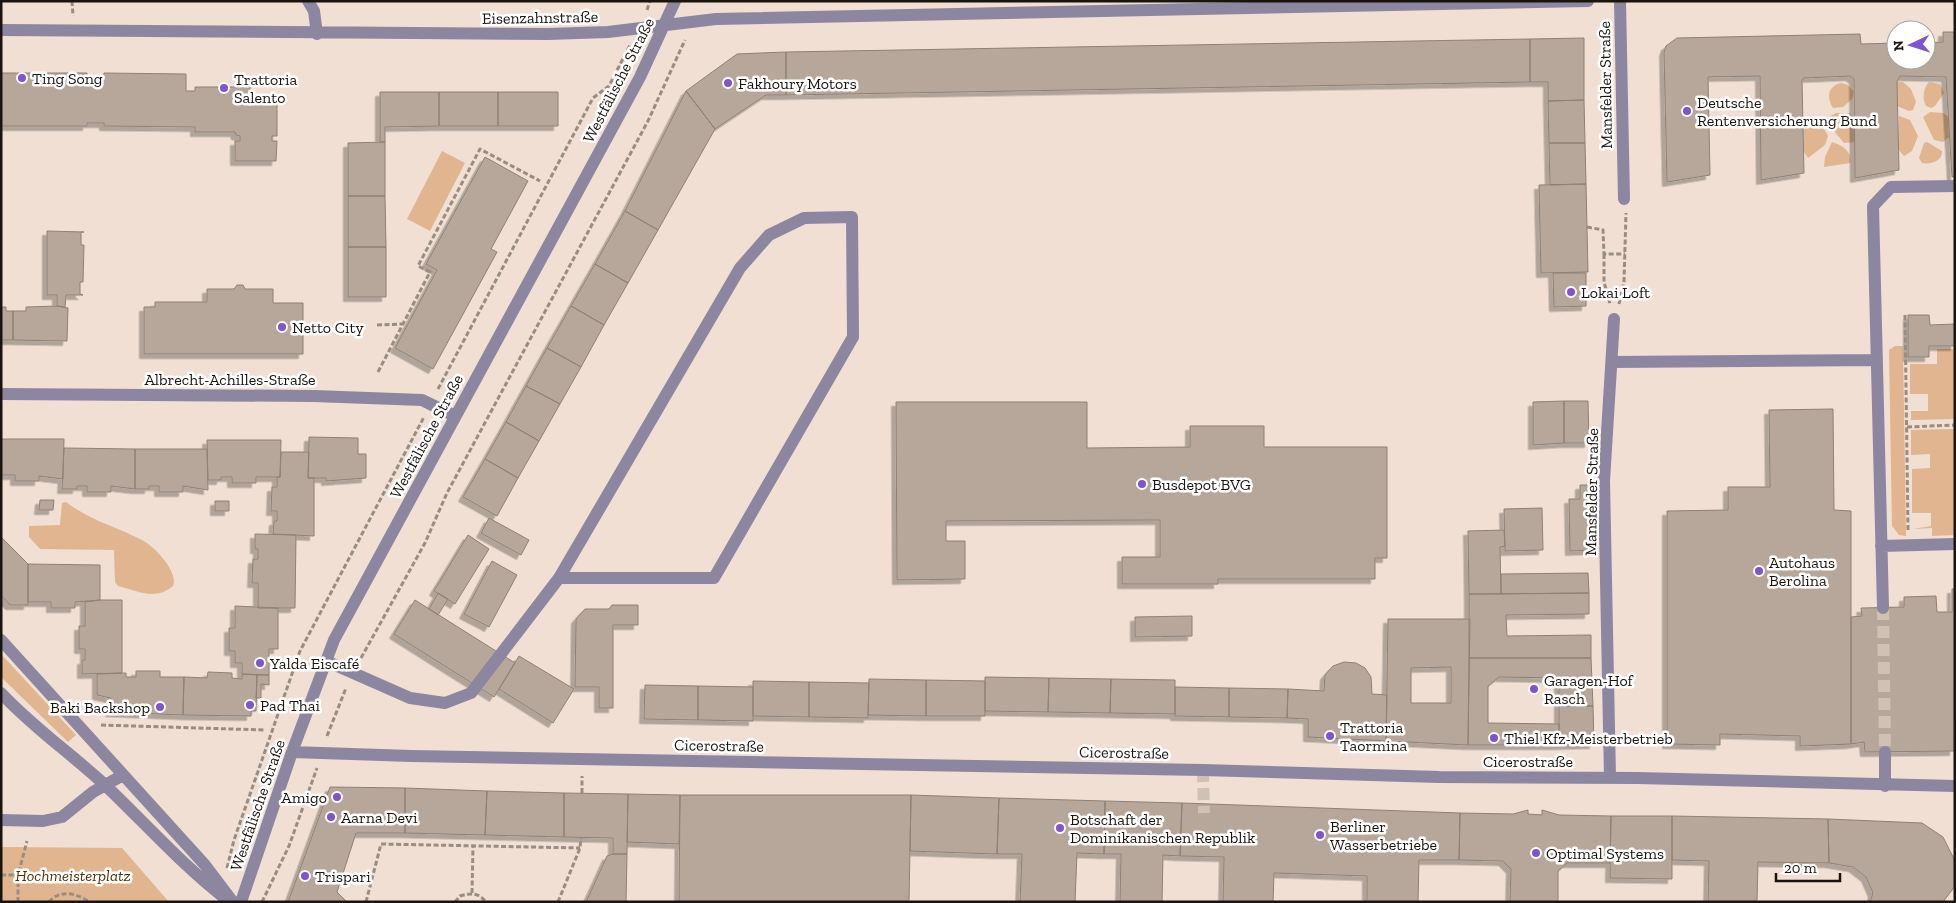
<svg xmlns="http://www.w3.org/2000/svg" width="1956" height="903" viewBox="0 0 1956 903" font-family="'Zilla Slab',serif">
<defs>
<filter id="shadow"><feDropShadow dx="-4.5" dy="4.5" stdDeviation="0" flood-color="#0004"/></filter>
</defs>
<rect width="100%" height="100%" fill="#f0dfd2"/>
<path fill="#e0b590" d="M1897 82H1903L1911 89 1916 102 1913 110 1909 111 1897 106Z
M1929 82 1940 84 1944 93 1935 106 1931 108 1926 106C1922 98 1923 89 1929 82Z
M1841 83 1848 85 1854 92 1852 99 1843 107 1833 108C1826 97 1828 86 1841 83Z
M1930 112 1943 113 1949 117 1950 136 1943 142 1934 140 1923 117Z
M1836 113H1850L1855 121V142L1844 143 1833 130 1829 117Z
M1899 116 1910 120 1918 136 1912 151 1904 156 1898 149Z
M1806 118C1816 118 1824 128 1828 136L1825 145 1808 158 1804 152 1803 122Z
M1832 142C1842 145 1853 152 1850 163L1824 167 1825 157Z
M1927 142 1942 151C1943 161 1930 165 1922 163L1919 158 1924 143Z
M442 151 465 163 430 231 407 219Z
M1895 346H1903L1906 536 1899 535 1892 526 1889 350Z
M1937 349H1955V419L1911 420V411H1928V394H1910V364H1937Z
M1955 429V535L1932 536V528L1913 529 1931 526V513H1912V469L1930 468V454L1911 455V430Z
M66 502C89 520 117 527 142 540 154 546 179 572 173 586 155 601 138 591 118 586L115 582 114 550 40 549 29 537V526L60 525 62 503Z
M1 654 76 735 68 742 1 677Z
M1 847 122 848 169 902H1Z"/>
<path fill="#b7a79a" stroke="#8f8074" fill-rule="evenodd" filter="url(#shadow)" d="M1943 32H1955V176L1952 177 1946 77 1900 76 1897 82 1899 170 1855 178 1854 79 1850 76 1804 78 1802 80 1804 173 1761 180 1760 76 1708 77 1710 175 1667 182 1664 52 1666 46 1677 38 1860 34 1861 44 1896 43V60H1926V43L1943 42Z
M1584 38V100L1548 101V82H1530V39Z
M1530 39V82L786 95V52Z
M786 52V95H766L715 129 686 91 737 54Z
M1 73H87V77H103L104 73 186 74V91H195V87H250V100H257V95H277V136H272V141H277L276 161H235V141H240V136L236 135 235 132H195V127L104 126V123H87V126H1Z
M686 91 715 129 658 230 625 211Z
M380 92H439V126L385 127V142H380Z
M439 92H498V126H439Z
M498 92H558V126H498Z
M1584 100 1585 143H1549L1548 101Z
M385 142V196H348V143Z
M1549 143H1585L1586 184 1550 185Z
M485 157 528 181 491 249 497 252 433 369 395 348 437 270 426 264Z
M1586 184 1588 272 1541 273 1539 185Z
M348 196H385L386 247H348Z
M625 211 658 230 628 283 595 264Z
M47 231 84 232H81V245H84L83 282H80V294L83 295H66L65 307 57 306V295H47Z
M348 247H386V297H348Z
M595 264 628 283 604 325 571 306Z
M1553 273H1586V306L1554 307Z
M237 285H243L245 289H273V303H303V354H144V307H155V302H207V289H234Z
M57 306 68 308 67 341 13 340V311H26V307Z
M571 306 604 325 581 367 547 348Z
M1 307H6V311H13V340H1Z
M1908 315H1929L1930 325 1955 324V346H1929V357H1908Z
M547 348 581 367 560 404 526 386Z
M526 386 560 404 539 441 506 422Z
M1564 401H1588L1589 443H1564Z
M1564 401V443L1533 445V402Z
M896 402H1087V448L1190 447V426H1264V447H1387V558H1375V579H1218V584H1122V557H1160V520L946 521V541H965V579L897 580Z
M1833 409 1834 510 1851 511V744L1800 746V736L1720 734V745L1667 744V511L1728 510V487H1770L1769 410Z
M506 422 539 441 518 478 485 459Z
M309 437 358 438V454H366V478L326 481V478H308Z
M1 439H64L63 479 39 476V481H15V475H1Z
M207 440H281L280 477H256V483H232V477H221V480H208Z
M64 448 135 449V489L111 486V492H87V486H77V489H62Z
M135 449H207L208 490 183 486V492H159V486H149V489H135Z
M281 452H309L308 478H314V536L273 534 274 521H277V511H271L272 487H277V477H280Z
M485 459 518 478 497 516 463 497Z
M1580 485H1589L1590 550 1570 551 1569 499H1580Z
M40 500H54L53 510H39Z
M215 501H229V511H215Z
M1542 508 1543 550 1505 551 1504 509Z
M489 518 529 540 521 555 481 533Z
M1504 530 1505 546 1500 547 1501 594H1469L1468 531Z
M255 534 296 535 295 608H258V583H252L253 559H258V549H255Z
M468 535 489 549 455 604 434 591Z
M1 537 28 564V605H10L1 595Z
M492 561 517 575 489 627 464 614Z
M28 564 100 565V600L75 602V608H51V602H28Z
M1588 573 1589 593 1501 594V574Z
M1952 589H1955L1954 751 1865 752 1864 742 1851 744V617L1862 616 1861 608 1904 607V597L1936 596 1937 612H1952Z
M438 593 448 599 438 615 429 609Z
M1589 593V614L1506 615 1507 636 1591 635V658H1469V594Z
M100 600H122V673L82 674V660H85V649H79V626H85V602Z
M415 600 515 663 494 697 394 634Z
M612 605H638V625H613V708H599V687H575L576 619 585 609H609Z
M235 606 278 608V649H269V675L242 674V663H235V651H229V628H235Z
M1192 616V636L1135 637V617Z
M1388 619H1470L1468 745 1386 741ZM1451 667V703H1411V668Z
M519 656 574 689 553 723 499 689Z
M1469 658H1591L1593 706H1559V678L1499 677 1488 686V723L1559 724V745H1468Z
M1344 662 1356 663 1365 668 1371 677 1372 694 1387 695 1386 741 1308 737V719L1287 718 1288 689 1324 691 1325 675 1333 666Z
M136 671H160V677H184L183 715 110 712 111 698 97 695V674L126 673V677H136Z
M208 672 232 673V678L242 679V674L257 675 256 711H251V716L183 715 184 677 207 678Z
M257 675H269V685L261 684V698H256Z
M985 677 1049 678 1048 712 985 711Z
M1049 678 1111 679 1110 713 1048 712Z
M869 679 926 680V716L868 715Z
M1111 679 1175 680V714L1110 713Z
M926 680 985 681V716H926Z
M753 681 809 682V717L753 716Z
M809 682 869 683 868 718 809 717Z
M645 685 698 686V720L644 719Z
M698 686 753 687V721L698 720Z
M1175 687 1229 688V717L1175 716Z
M1229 688 1288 689 1287 718 1229 717Z
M1559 706H1593L1594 744 1559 745Z
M330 787 405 788V833H356L337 892 347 902H288Z
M405 788 487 791 485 835 405 833Z
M487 791 564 793V837L485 835Z
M564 793 628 794 627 854H613V838L564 837Z
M628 794 680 795 679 844 627 842Z
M680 795H911L909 902H679Z
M911 795 999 798 997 854 910 851Z
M999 798 1105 801 1104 854 1077 853 1075 902H1020L1022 854H997Z
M1105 801 1182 803 1180 856 1163 855 1162 902H1120L1121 854H1104Z
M1182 803 1460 813 1459 860H1419L1418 902H1367V876L1274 873 1273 902H1223L1224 857 1180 856Z
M1528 810V814L1542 815V810L1559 815 1611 816 1610 863H1567L1558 871V902H1510L1511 869 1503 861 1459 860 1460 813 1513 814Z
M1611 816H1672V879L1610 878Z
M1672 816 1828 819 1829 863 1758 862 1757 902H1708L1709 861 1672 860Z
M1828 819 1922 823 1943 837 1955 861V886L1943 902H1870L1873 893 1866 877 1853 867 1829 863Z
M613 854H627L626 902H586L607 856Z"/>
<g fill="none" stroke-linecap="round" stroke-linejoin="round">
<path stroke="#d0c1b5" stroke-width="12" stroke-dasharray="12 6" stroke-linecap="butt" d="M1883 608 1885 752
M1203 770 1204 813"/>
<path stroke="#998d83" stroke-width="3" stroke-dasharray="5 2.5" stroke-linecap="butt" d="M72 1 73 16
M647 10 650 1
M1587 227 1603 230 1604 254H1625
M1604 254V282L1610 304
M1619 304 1624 282 1626 213
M1905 315 1908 530
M377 325 402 324
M378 372 430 272 418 266 480 149 540 181
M438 389 593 98 609 86 630 45
M1907 427 1955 425
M361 658 425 543 447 493 648 121 685 40
M101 725 264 730
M327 736 346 688
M582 793V776
M227 868 234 840 300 651 424 417
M1 875H18
M472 893 473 846
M18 902V875L27 841
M49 902C60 889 77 893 89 902
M262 902 289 846 317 768
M366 902 381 844 580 848
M455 902 460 896C471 893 478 892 486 902
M558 902 580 848 581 837"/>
<path stroke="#8c86a0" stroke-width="12" d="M308 1 314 11 317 34
M1620 1 1624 199
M1 30 548 34 608 32 716 19 1588 1
M1612 362 1877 360
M1 394 314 396 422 400 455 416
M1881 546 1955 544
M1883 608 1873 206 1891 187 1955 186
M1 640 205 865 233 902
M326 661 410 698 445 703 471 693 559 578 740 268 769 235 804 218 852 217 853 337 714 578H559
M1 693C33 727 70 753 104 784 145 823 181 864 226 899
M292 752 411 756 1203 770 1439 777 1637 778 1955 786
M1885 752V786
M1610 778 1604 481 1614 319
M1 820 43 821 62 817 93 792 123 775
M241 902 292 752 334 640 640 77 675 1"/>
</g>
<g fill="#8054cd" stroke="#fff" stroke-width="2">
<circle cx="22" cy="78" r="5"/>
<circle cx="728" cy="83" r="5"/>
<circle cx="224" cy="88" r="5"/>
<circle cx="1687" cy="111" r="5"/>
<circle cx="1571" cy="292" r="5"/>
<circle cx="282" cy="327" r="5"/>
<circle cx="1142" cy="484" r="5"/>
<circle cx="1759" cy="571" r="5"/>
<circle cx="260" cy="663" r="5"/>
<circle cx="1534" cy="689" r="5"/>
<circle cx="250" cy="705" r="5"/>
<circle cx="160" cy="707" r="5"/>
<circle cx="1330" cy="736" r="5"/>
<circle cx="1494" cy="738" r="5"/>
<circle cx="337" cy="797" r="5"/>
<circle cx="331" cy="817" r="5"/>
<circle cx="1060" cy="828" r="5"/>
<circle cx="1320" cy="835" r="5"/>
<circle cx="1536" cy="853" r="5"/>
<circle cx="305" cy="876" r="5"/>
</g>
<g text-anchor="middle" stroke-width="5" stroke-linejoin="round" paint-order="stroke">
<g font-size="16" fill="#1a140f" stroke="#fff">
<text transform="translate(540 17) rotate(-1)" y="6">Eisenzahnstraße</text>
<text transform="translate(618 80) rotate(-63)" y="6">Westfälische Straße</text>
<text transform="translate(1605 85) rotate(-91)" y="6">Mansfelder Straße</text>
<text x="230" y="385">Albrecht-Achilles-Straße</text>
<text transform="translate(426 436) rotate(-62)" y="6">Westfälische Straße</text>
<text transform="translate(1591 492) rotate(-89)" y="6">Mansfelder Straße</text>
<text transform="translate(719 745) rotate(1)" y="6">Cicerostraße</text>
<text transform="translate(1124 752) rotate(1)" y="6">Cicerostraße</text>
<text x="1528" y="767">Cicerostraße</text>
<text transform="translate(257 805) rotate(-71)" y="6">Westfälische Straße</text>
</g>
<g font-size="16" fill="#1a140f" stroke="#fff" text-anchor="start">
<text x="32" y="84">Ting Song</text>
<text x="234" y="85">Trattoria<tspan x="234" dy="18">Salento</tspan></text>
<text x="738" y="89">Fakhoury Motors</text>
<text x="1697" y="108">Deutsche<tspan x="1697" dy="18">Rentenversicherung Bund</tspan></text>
<text x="1581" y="298">Lokai Loft</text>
<text x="292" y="333">Netto City</text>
<text x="1152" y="490">Busdepot BVG</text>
<text x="1769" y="568">Autohaus<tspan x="1769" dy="18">Berolina</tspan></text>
<text x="270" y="669">Yalda Eiscafé</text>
<text x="1544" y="686">Garagen-Hof<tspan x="1544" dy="18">Rasch</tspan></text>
<text x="260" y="711">Pad Thai</text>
<text x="150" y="713" text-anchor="end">Baki Backshop</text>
<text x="1340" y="733">Trattoria<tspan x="1340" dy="18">Taormina</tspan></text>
<text x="1504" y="744">Thiel Kfz-Meisterbetrieb</text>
<text x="327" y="803" text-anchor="end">Amigo</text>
<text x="341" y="823">Aarna Devi</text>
<text x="1070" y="825">Botschaft der<tspan x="1070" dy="18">Dominikanischen Republik</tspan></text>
<text x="1330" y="832">Berliner<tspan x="1330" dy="18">Wasserbetriebe</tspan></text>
<text x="1546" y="859">Optimal Systems</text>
<text x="315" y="882">Trispari</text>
</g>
<g font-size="16" font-style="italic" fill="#522f08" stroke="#fff">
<text x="73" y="881">Hochmeisterplatz</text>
</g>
</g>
<rect width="1956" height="903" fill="none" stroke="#1a140f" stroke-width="5"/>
<g transform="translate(1911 45) rotate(266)"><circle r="24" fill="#ffffff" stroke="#a3a19f"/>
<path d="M0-4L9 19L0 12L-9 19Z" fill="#8054cd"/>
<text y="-8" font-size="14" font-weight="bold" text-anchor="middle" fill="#1a140f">N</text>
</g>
<path d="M1776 873v8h64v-8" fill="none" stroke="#1a140f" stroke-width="2.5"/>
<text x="1784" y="873" font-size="15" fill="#1a140f" stroke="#ffffff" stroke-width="4" paint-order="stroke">20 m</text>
</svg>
